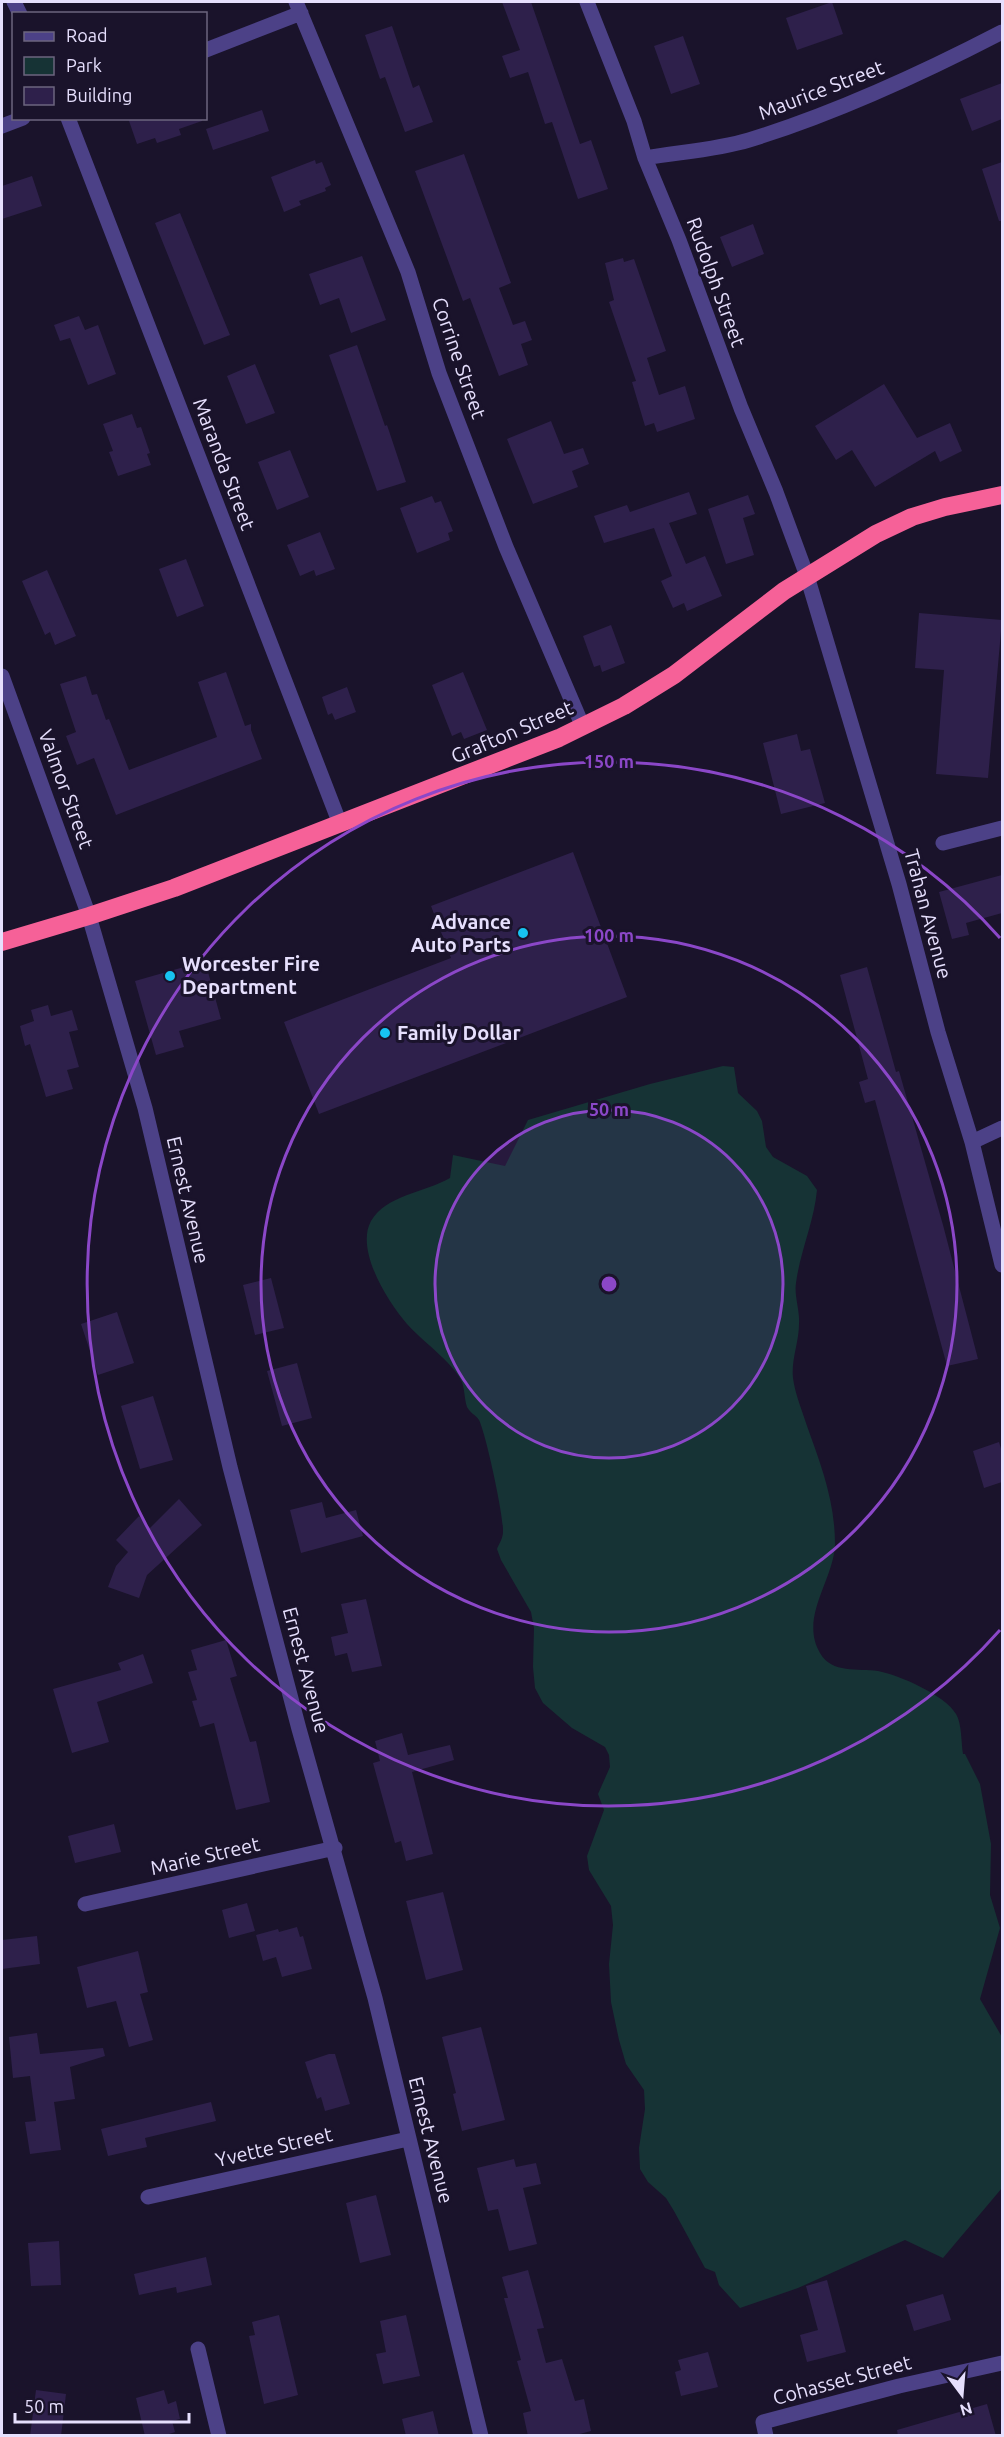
<svg xmlns="http://www.w3.org/2000/svg" width="1004" height="2437" viewBox="0 0 1004 2437" font-family="Ubuntu,sans-serif">
<rect width="100%" height="100%" fill="#1a132b"/>
<path fill="#163335" d="M723 1066 734 1067 738 1093 757 1111 762 1121 766 1147 773 1157 807 1176 817 1190C814 1222 800 1252 796 1283 794 1296 800 1310 799 1324 799 1342 791 1360 793 1378 795 1394 802 1410 807 1426 821 1465 835 1501 835 1544 834 1580 799 1617 820 1653 832 1674 858 1668 878 1671 899 1675 945 1695 956 1714 962 1724 961 1742 963 1754H965L980 1784 991 1844 990 1895 1000 1928 980 1999 1002 2037V2188L943 2258 905 2240 798 2288 740 2308 719 2285 715 2272 705 2268 674 2211 666 2198 648 2182 640 2169 639 2148 645 2109 644 2090 626 2064 619 2040 611 2002 609 1964 613 1925 611 1906 589 1870 587 1856 604 1810 598 1794 610 1767 609 1755 605 1747 572 1728 543 1703 535 1688 533 1667 534 1628 531 1612 501 1560 497 1549C499 1544 503 1538 503 1532 504 1517 486 1434 479 1420 476 1415 470 1413 467 1407 464 1398 465 1388 461 1380 452 1362 421 1340 407 1324 388 1302 355 1250 371 1221 386 1195 426 1192 450 1178L453 1155 505 1166 528 1120 650 1084Z"/>
<path fill="#2e204b" d="M502 2H531L580 144 591 140 608 189 578 199 552 122 545 124 528 72 510 78 502 56 520 50Z
M832 2 843 34 797 50 786 18Z
M392 26 413 88 419 85 433 122 405 132 385 77 380 79 365 35Z
M683 36 700 84 671 94 654 46Z
M1002 83V119L972 131 960 99Z
M262 110 269 131 213 150 206 129Z
M128 118H202V121L179 129 181 135 157 143 155 138 137 144Z
M464 154 511 283 499 288 513 325 525 321 532 340 521 344 528 365 499 376 470 298 463 301 415 171Z
M315 160 316 164 322 162 331 185 325 188 326 191 299 201 301 205 284 212 271 177Z
M1002 162V221H999L982 169Z
M32 176 42 206 2 219V186Z
M180 213 230 335 204 345 155 223Z
M753 224 764 254 732 267 720 237Z
M362 256 386 320 351 333 339 298 320 305 309 274Z
M623 258 624 262 634 259 666 351 647 358 659 395 685 386 695 419 657 432 654 423 645 426 632 382 636 381 609 302 614 300 605 263Z
M79 316 85 330 98 325 116 374 88 385 70 338 60 341 54 325Z
M357 345 385 426 387 425 406 482 377 491 329 355Z
M255 364 275 413 246 424 227 376Z
M884 384 917 438 950 423 962 451 940 462 935 451 875 487 852 450 836 460 815 426Z
M132 414 137 428 141 427 150 453 147 454 151 465 118 476 109 452 113 451 103 424Z
M551 421 564 454 583 448 589 464 572 471 578 487 533 504 507 439Z
M290 450 309 497 277 510 258 462Z
M689 492 697 514 669 523 686 564 705 556 722 596 687 611 684 603 673 608 661 581 672 576 654 528 604 543 594 516 627 505 630 512Z
M748 495 755 514 743 518 754 555 726 564 708 509Z
M432 496 435 503 441 501 453 531 448 533 450 540 417 553 400 508Z
M320 532 335 569 316 576 314 570 300 576 287 545Z
M186 559 204 606 177 617 159 569Z
M47 570 76 636 55 645 50 632 45 635 22 581Z
M919 613 1002 620 988 778 936 774 944 670 915 668Z
M611 625 625 663 602 672 600 665 594 667 583 636Z
M226 672 245 726 251 724V730L262 759 116 815 94 758 77 765 66 736 76 732 60 684 86 676 92 695 97 694 106 720 109 719 129 770 217 737 198 682Z
M463 672 487 730 464 739 461 732 452 736 432 685Z
M347 687 356 712 335 720 332 713 328 715 322 697Z
M797 734 801 751 810 749 825 803 781 814 763 743Z
M573 852 627 997 319 1114 284 1022 451 958 431 906Z
M1002 875V913L966 923 969 935 952 939 939 892Z
M205 961 221 1019 179 1031 184 1047 156 1055 135 981Z
M867 967 896 1072 899 1071 943 1225 978 1359 947 1366 875 1100 865 1103 859 1082 868 1079 840 975Z
M48 1005 51 1016 72 1010 78 1030 69 1032 79 1067 67 1070 73 1089 46 1097 30 1044 25 1046 20 1026 34 1021 31 1010Z
M271 1278 284 1328 255 1335 243 1285Z
M117 1312 134 1363 98 1375 81 1324Z
M297 1363 312 1418 282 1426 267 1371Z
M153 1396 173 1460 140 1469 121 1406Z
M999 1442 1002 1452V1482L984 1488 973 1451Z
M179 1499 202 1525 147 1575 139 1598 108 1587 116 1566 128 1552 116 1540 139 1516 150 1528Z
M322 1502 326 1518 356 1510 363 1536 301 1553 290 1510Z
M366 1599 382 1666 352 1672 347 1653 335 1656 331 1637 348 1633 341 1604Z
M226 1640 237 1676 230 1678 250 1742 256 1741 270 1802 236 1810 214 1723 200 1727 192 1701 197 1700 188 1672 197 1670 191 1650Z
M143 1654 153 1683 97 1702 109 1742 72 1753 53 1689 121 1670 118 1663Z
M402 1733 408 1755 450 1745 454 1760 412 1772 433 1854 406 1861 401 1841 395 1843 373 1763 380 1761 375 1741Z
M114 1824 121 1852 75 1863 68 1836Z
M443 1892 463 1970 426 1980 406 1901Z
M247 1903 255 1931 229 1938 222 1910Z
M297 1927 300 1937 303 1936 312 1969 282 1977 276 1957 263 1961 256 1935 278 1929 279 1932Z
M37 1936 40 1964 2 1969V1940Z
M138 1951 148 1992 140 1994 153 2040 129 2047 116 2001 87 2008 77 1967Z
M481 2027 505 2120 462 2131 453 2094 456 2093 442 2037Z
M37 2033 40 2054 103 2048 105 2056 70 2067 75 2099 54 2102 61 2150 30 2154 25 2122 36 2121 30 2076 13 2078 9 2037Z
M329 2054H335L350 2104 325 2111 321 2097 317 2099 305 2062Z
M211 2102 216 2121 145 2138 147 2147 108 2156 101 2129Z
M514 2159 516 2167 536 2163 541 2184 523 2188 537 2244 509 2251 498 2209 488 2211 477 2168Z
M376 2195 391 2255 360 2263 346 2203Z
M59 2241 61 2285 31 2286 28 2243Z
M206 2257 212 2285 177 2293 176 2287 139 2295 134 2274Z
M528 2270 544 2328 537 2329 546 2363 562 2359 575 2401 584 2399 591 2431 572 2436H528L523 2413 531 2411 517 2361 521 2360 504 2298H508L502 2277Z
M827 2280 846 2352 807 2362 800 2335 818 2330 806 2286Z
M943 2294 951 2320 914 2331 906 2305Z
M279 2315 298 2395 264 2404 249 2336 255 2335 252 2322Z
M406 2315 420 2376 383 2384 376 2354 386 2352 380 2321Z
M708 2352 718 2387 681 2396 675 2372 681 2370 678 2360Z
M36 2390 66 2394 61 2436H30Z
M164 2390 168 2404 176 2401 180 2419 172 2421 175 2432 163 2436H145L136 2398Z
M987 2404 996 2436H898L897 2430Z
M433 2411 439 2436H406L402 2419Z"/>
<g fill="none" stroke-linecap="round" stroke-linejoin="round">
<path stroke="#4c4187" stroke-width="15" d="M14 2 20 14
M296 2 408 272 439 373 506 547 583 727
M587 2 634 121 645 158 679 240 741 408 776 492 807 576 899 884 938 1032 972 1142 1002 1265
M206 50 301 13
M68 118 340 824
M2 126 23 118
M645 158C679 152 716 150 749 140 837 113 921 74 1002 32
M2 676 89 916 145 1108 230 1467 299 1729 375 1998 481 2436
M943 843 1002 828
M972 1142 1002 1128
M85 1904 335 1848
M148 2197 408 2139
M198 2349 219 2436
M766 2436 763 2422 899 2386 1002 2363"/>
<path stroke="#f66198" stroke-width="18" d="M2 942 89 916 174 888 559 738 624 706 674 675 784 591 876 534 912 517 945 507 1002 495"/>
</g>
<circle cx="609" cy="1284" r="174" fill="#8b47c8" fill-opacity=".12"/>
<g fill="none" stroke="#8b47c8" stroke-width="3">
<circle cx="609" cy="1284" r="174"/>
<circle cx="609" cy="1284" r="348"/>
<path d="M1000 1630A522 522 0 1 1 1000 938"/>
</g>
<g fill="#17c3f1" stroke="#1a132b" stroke-width="2">
<circle cx="523" cy="933" r="6"/>
<circle cx="170" cy="976" r="6"/>
<circle cx="385" cy="1033" r="6"/>
</g>
<g text-anchor="middle" stroke-width="6" stroke-linejoin="round" paint-order="stroke">
<g font-size="20" fill="#e6dffd" stroke="#1a132b">
<text transform="translate(821 90) rotate(-21)" y="7">Maurice Street</text>
<text transform="translate(716 282) rotate(70)" y="7">Rudolph Street</text>
<text transform="translate(459 358) rotate(71)" y="7">Corrine Street</text>
<text transform="translate(224 464) rotate(69)" y="7">Maranda Street</text>
<text transform="translate(512 732) rotate(-23)" y="7">Grafton Street</text>
<text transform="translate(66 789) rotate(70)" y="7">Valmor Street</text>
<text transform="translate(928 914) rotate(75)" y="7">Trahan Avenue</text>
<text transform="translate(188 1200) rotate(77)" y="7">Ernest Avenue</text>
<text transform="translate(306 1670) rotate(75)" y="7">Ernest Avenue</text>
<text transform="translate(205 1856) rotate(-13)" y="7">Marie Street</text>
<text transform="translate(431 2140) rotate(76)" y="7">Ernest Avenue</text>
<text transform="translate(274 2147) rotate(-13)" y="7">Yvette Street</text>
<text transform="translate(842 2380) rotate(-15)" y="7">Cohasset Street</text>
</g>
<g font-size="20" font-weight="bold" fill="#e6dffd" stroke="#1a132b" text-anchor="start">
<text x="511" y="929" text-anchor="end">Advance<tspan x="511" dy="23">Auto Parts</tspan></text>
<text x="182" y="971">Worcester Fire<tspan x="182" dy="23">Department</tspan></text>
<text x="397" y="1040">Family Dollar</text>
</g>
</g>
<circle cx="609" cy="1284" r="9" fill="#8b47c8" stroke="#1a132b" stroke-width="3"/>
<g font-size="18" text-anchor="middle" font-weight="bold" fill="#8b47c8" stroke="#1a132b" stroke-width="6" stroke-linejoin="round" paint-order="stroke">
<text x="609" y="768">150 m</text>
<text x="609" y="942">100 m</text>
<text x="609" y="1116">50 m</text>
</g>
<rect width="1004" height="2437" fill="none" stroke="#e6dffd" stroke-width="6"/>
<rect x="12" y="12" width="195" height="108" fill="#1a132b" stroke="#6c657f" stroke-width="1.5"/>
<rect x="24" y="32" width="30" height="9" fill="#4c4187" stroke="#6c657f" stroke-width="1.5"/>
<text x="66" y="42" font-size="18" fill="#e6dffd">Road</text>
<rect x="24" y="57" width="30" height="18" fill="#163335" stroke="#6c657f" stroke-width="1.5"/>
<text x="66" y="72" font-size="18" fill="#e6dffd">Park</text>
<rect x="24" y="87" width="30" height="18" fill="#2e204b" stroke="#6c657f" stroke-width="1.5"/>
<text x="66" y="102" font-size="18" fill="#e6dffd">Building</text>
<g transform="translate(962 2395) rotate(164)" stroke="#1a132b" stroke-width="4.5" paint-order="stroke">
<path d="M0-4.5L10 22L0 15L-10 22Z" fill="#e6dffd"/>
<text y="-9" font-size="16" font-weight="bold" text-anchor="middle" fill="#e6dffd">N</text>
</g>
<path d="M15 2413v9h174v-9" fill="none" stroke="#e6dffd" stroke-width="3"/>
<text x="24" y="2413" font-size="18" fill="#e6dffd" stroke="#1a132b" stroke-width="4.5" paint-order="stroke">50 m</text>
</svg>
